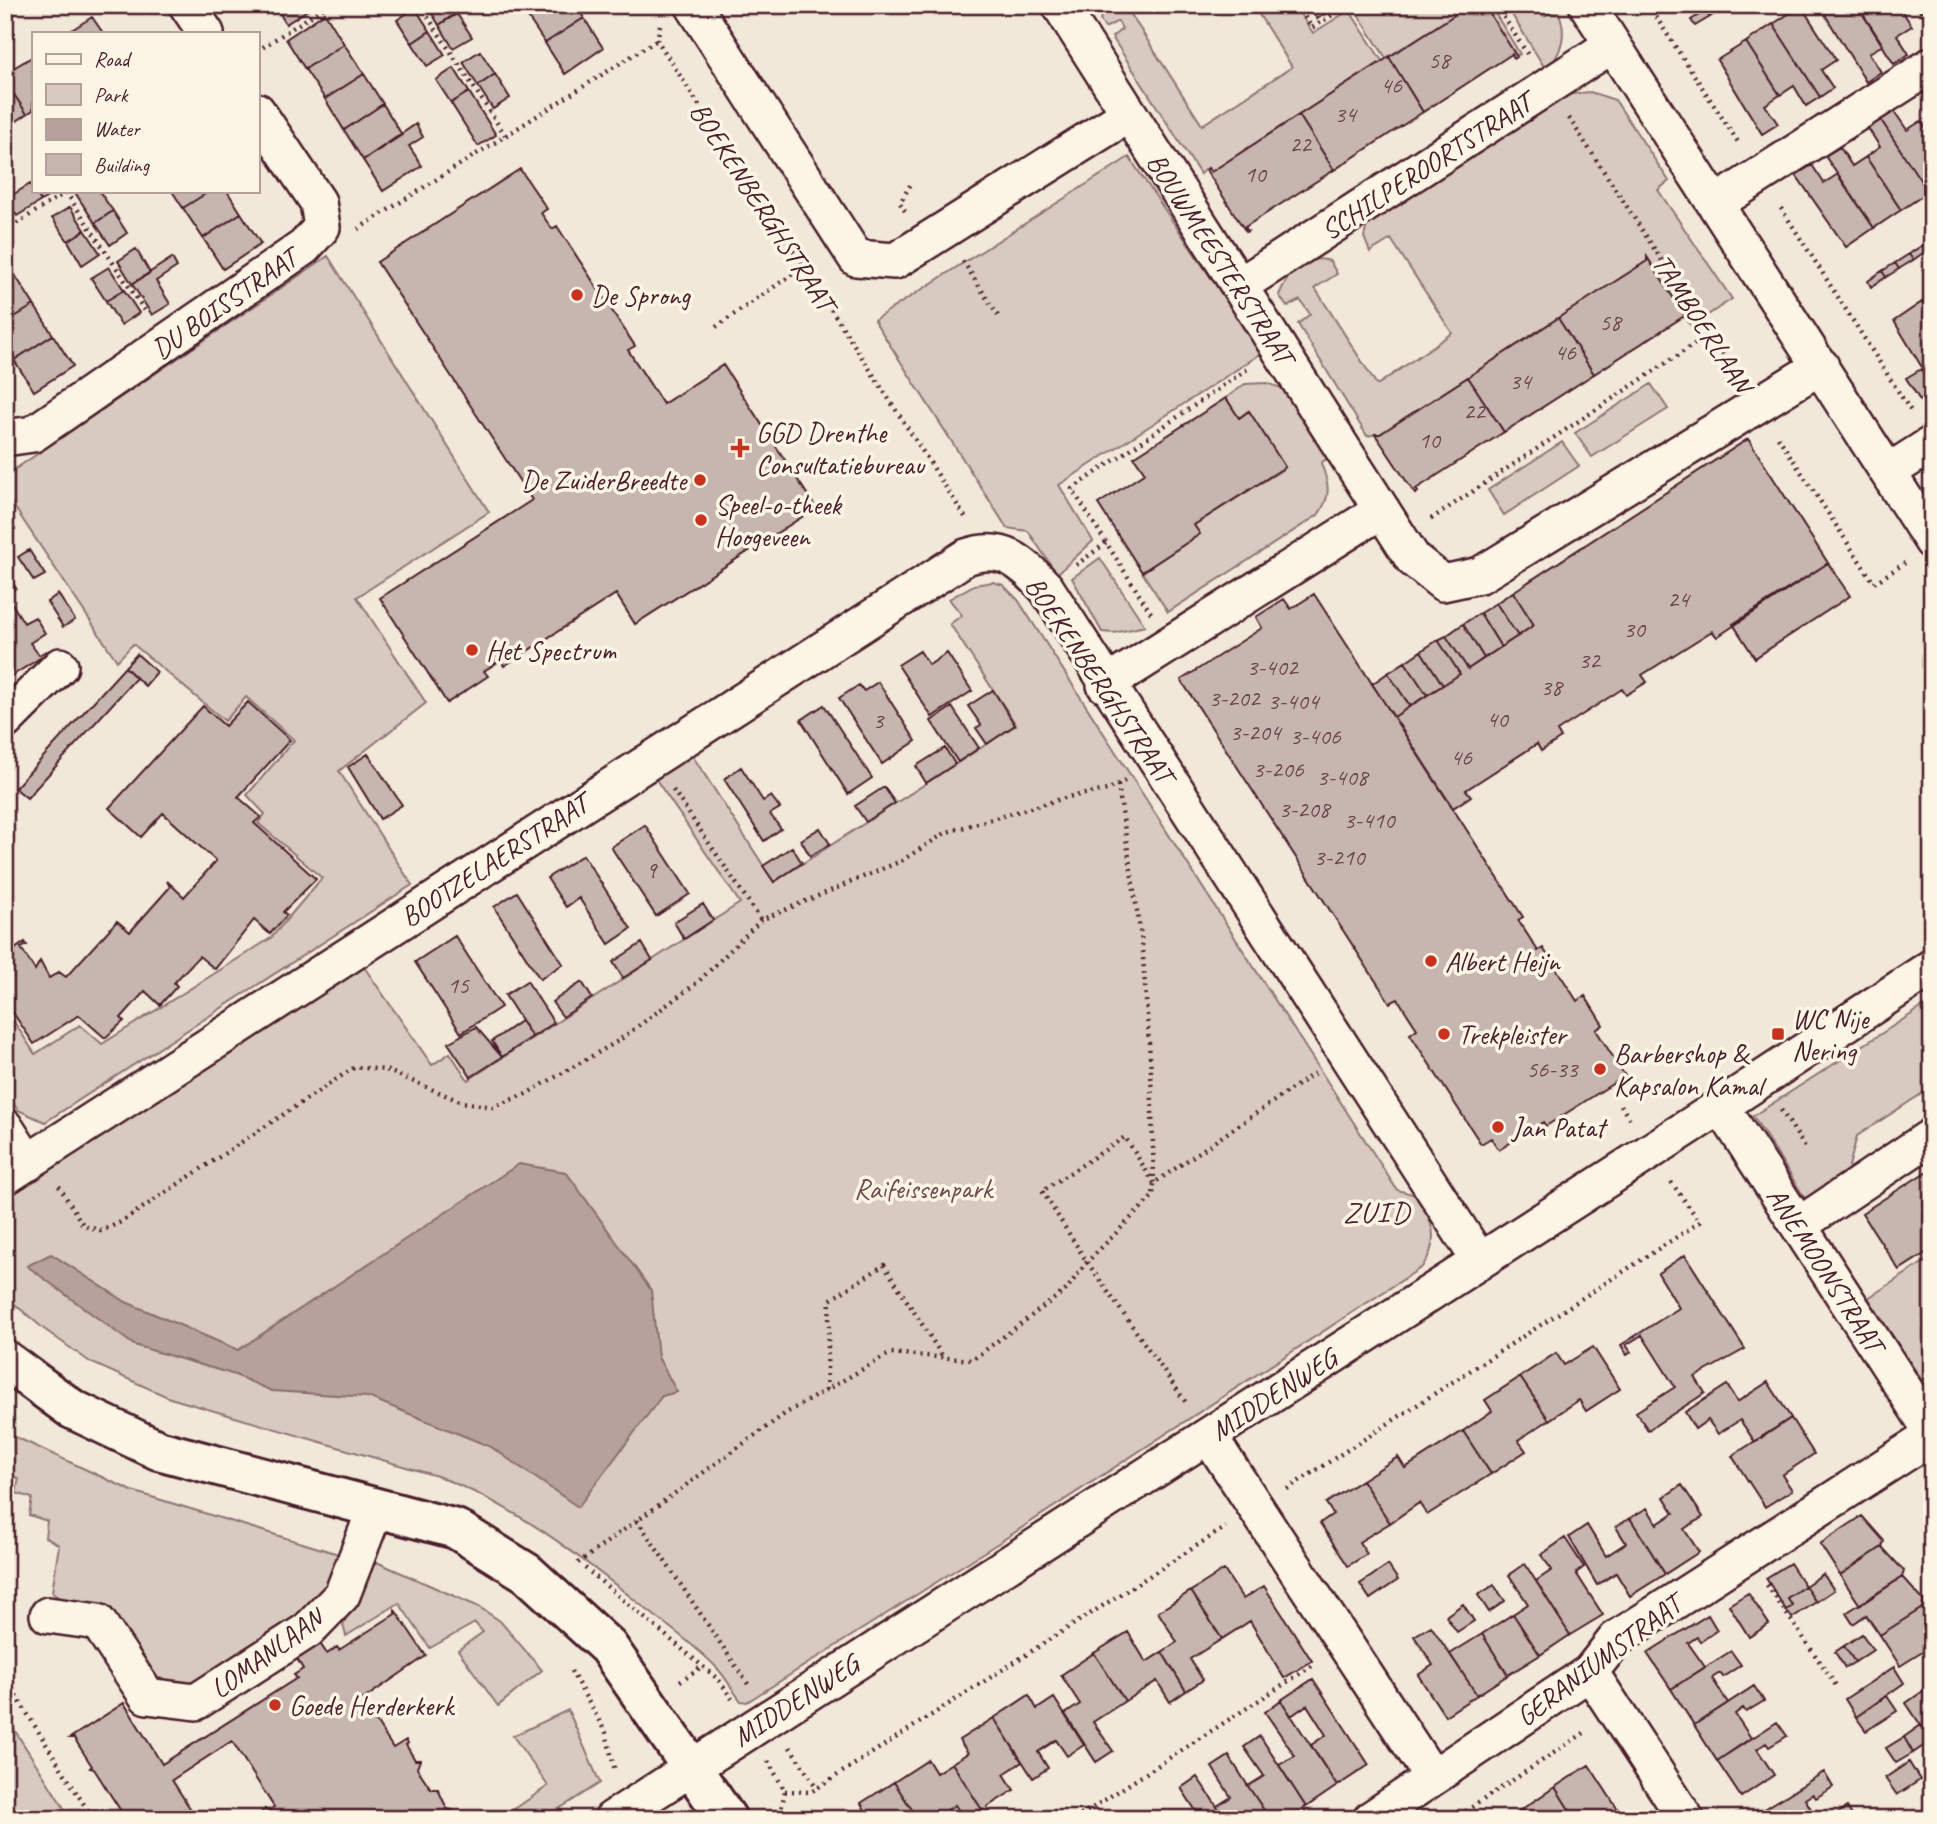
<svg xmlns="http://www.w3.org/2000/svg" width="1937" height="1824" viewBox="0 0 1937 1824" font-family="Caveat,sans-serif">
<rect width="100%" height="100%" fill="#f1e8da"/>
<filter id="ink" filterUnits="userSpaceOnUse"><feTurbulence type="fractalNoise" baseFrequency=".0143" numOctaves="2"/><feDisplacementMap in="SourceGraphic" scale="14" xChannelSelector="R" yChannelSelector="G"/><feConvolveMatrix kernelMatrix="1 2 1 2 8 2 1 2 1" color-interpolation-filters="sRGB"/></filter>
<g filter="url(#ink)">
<path fill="#d8cac0" stroke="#917476" stroke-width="2" d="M1104 5H1135L1128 10 1202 125 1292 67 1253 5H1294L1313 33 1343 14 1339 5H1346L1382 61 1211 172 1208 168 1200 174 1112 37 1122 29 1118 21 1105 28 1100 20Z
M1352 5H1470L1386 58Z
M1484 5H1490L1520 54 1516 56Z
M1506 5H1537L1544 16 1557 9C1568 31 1563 53 1546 70Z
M1590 92 1615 100 1669 181 1658 190 1732 299 1691 326 1647 257V261L1380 434 1367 436 1298 324 1310 314 1300 300 1287 307 1279 295C1288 273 1305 253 1330 261L1337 274 1315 288 1377 385 1452 333 1391 239 1370 252 1364 237 1367 225 1564 95Z
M1129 157 1262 353 1059 485 1093 541 1057 574 1028 531 1007 528 874 320Z
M328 256 489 512 357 597 426 703 339 771 412 885 45 1122 18 1110 5 1091V1008L35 1054 80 1025 102 1044 271 938 322 878 258 823 265 814 247 795 294 740 246 697 225 721 133 644 117 661 5 493V476Z
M1266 383 1288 390 1330 456 1321 463C1329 484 1332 496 1318 515L1168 612 1142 572 1199 535 1194 525 1285 468 1248 411 1239 418 1226 398 1245 384Z
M1651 384 1668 409 1592 457 1575 433Z
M1562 442 1579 466 1504 515 1488 490Z
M1100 558 1145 626 1114 633 1102 632 1072 578Z
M993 582 1003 585 1018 600 1397 1190 1416 1195C1433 1220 1441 1241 1422 1267L1003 1540 747 1702 741 1701C732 1690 726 1677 716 1667 694 1644 666 1625 641 1605 574 1552 518 1507 437 1476L170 1398 90 1362 44 1329 5 1296V1199L364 967 432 1065 450 1053 468 1080 740 903 655 778 692 755 774 882 1016 725 950 624 962 615 949 599 974 585Z
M1932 1001V1087L1857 1136 1846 1178 1808 1203 1753 1116Z
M1932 1257V1396L1868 1298Z
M5 1432 132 1491 348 1557 332 1596 207 1685H156L52 1592 59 1545 45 1537 47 1521 29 1515 32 1498 16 1493 19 1478 5 1476Z
M372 1560 479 1607 500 1621 542 1670 498 1706 458 1650 483 1632 475 1623 430 1648 399 1603 346 1636 343 1625Z
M568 1710 600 1783 543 1819H500L548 1786 513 1736Z
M5 1715 71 1819H5Z"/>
<path fill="#b6a19c" stroke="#8b6d6f" stroke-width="2" d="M519 1164 566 1172 651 1290 658 1357 677 1392 662 1396 578 1507 491 1447 368 1397 272 1391 235 1375 134 1345 27 1266 51 1254 126 1302 238 1350Z"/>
<path fill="#c7b6af" stroke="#4a1f2b" stroke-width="2" d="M278 5H307L309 9 286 24 276 7Z
M427 5H467L439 25Z
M520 5H536L525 13Z
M536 5H575L584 18 545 43 525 13Z
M1308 5H1338L1317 19Z
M1470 5H1484L1517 57 1514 59 1512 54 1423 112 1389 57Z
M1713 5 1723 8 1710 17 1705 11Z
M1825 5H1857L1883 45 1869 53 1881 72 1866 82 1821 8Z
M1857 5H1898L1912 26 1897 35 1909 54 1894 64Z
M1916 5H1931L1920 12Z
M1801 6 1836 60 1821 70 1833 88 1820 97 1773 24Z
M415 8 430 31 412 43 397 20Z
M1705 11 1710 17 1695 26 1691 20Z
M325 13 344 44 305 69 286 39Z
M457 14 472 37 453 48 439 25Z
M92 17 103 33H67Z
M584 18 603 48 565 74 545 43Z
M1773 24 1820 97 1806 106 1794 86 1780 95 1746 42Z
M430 31 445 55 427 66 412 43Z
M1746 42 1780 95 1765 105 1778 124 1762 134 1717 60Z
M344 44 364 74 325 99 305 69Z
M480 51 495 74 478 86 463 62Z
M32 57 33 110 27 114 5 81V73Z
M1389 57 1423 112 1334 170 1299 115Z
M454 68 469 92 451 103 436 80Z
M364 74 383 104 344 130 325 99Z
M495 74 510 98 493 109 478 86Z
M5 81 27 114 5 129Z
M469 92 496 135 478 146 451 103Z
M383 104 402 135 363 160 344 130Z
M1894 111 1907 130 1921 121 1932 137V190L1928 192 1881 120Z
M1299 115 1334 170 1245 227 1248 231 1246 232 1206 170 1208 168 1211 172Z
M1881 120 1928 192 1901 210 1866 157 1880 147 1868 128Z
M416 124 423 137 409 146 422 166 383 191 363 160Z
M1840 147 1852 166 1866 157 1901 210 1874 228 1825 156Z
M1812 165 1824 183 1838 174 1874 228 1846 247 1796 175Z
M520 169 547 209 541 213 552 229 557 226 635 346 628 350 663 404 723 365 816 508 635 624 616 594 504 666 501 660 484 671 488 676 447 703 380 598 532 500 377 262Z
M30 184 41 201 17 216 6 199Z
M34 191H57L41 201Z
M74 191H99L113 211 95 223Z
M172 191H210L183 208Z
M210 191H227L241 213 203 238 183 208Z
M70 207 85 230 68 241 52 218Z
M113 211 127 233 110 245 95 223Z
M241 213 261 244 223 269 203 238Z
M85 230 100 253 82 265 68 241Z
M1932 238V247L1926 251 1923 245Z
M1923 245 1926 251 1913 260 1909 254Z
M136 249 150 273 132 284 118 261Z
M1909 254 1913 260 1899 269 1895 263Z
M1647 257 1687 319 1683 317 1594 374 1558 318 1647 261Z
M172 258 177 267 156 281 170 304 152 315 132 284Z
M5 260 15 275 5 281Z
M1895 263 1899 269 1886 277 1882 271Z
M109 267 124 290 106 301 91 278Z
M1882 271 1886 277 1871 287 1868 281Z
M15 275 34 305 5 323V281Z
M124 290 139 313 121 325 106 301Z
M1932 296V317L1922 302Z
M1922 302 1932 317V384L1894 321Z
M34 305 53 335 14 360 5 346V323Z
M1558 318 1594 374 1504 432 1468 377Z
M53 335 73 366 34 391 14 360Z
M1921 369 1932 386V399L1923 405 1906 378Z
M1468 377 1504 432 1416 489 1418 492 1415 494 1375 434H1380Z
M1226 398 1239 418 1249 411 1285 467 1194 525 1200 534 1142 572 1098 504 1145 473 1134 457Z
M1748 439 1828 563 1717 637 1712 631 1642 675 1647 682 1626 695 1622 689 1557 731 1561 738 1541 751 1537 744 1466 790 1471 796 1453 808 1394 717 1460 674 1438 640 1446 636 1468 669 1534 625 1513 592Z
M5 513 15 529 5 536Z
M29 550 45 575 34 581 18 557Z
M1828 563 1850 596 1755 658 1733 624Z
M5 572 16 588 6 594 24 623 35 617 45 633 30 643 39 655 46 651 48 653 5 680Z
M1513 592 1534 625 1518 636 1496 603Z
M58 594 75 620 63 627 47 602Z
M1314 594 1523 917 1518 920 1538 951 1543 948 1577 1001 1585 996 1603 1025 1596 1030 1625 1076 1546 1126 1543 1122 1499 1150 1491 1138 1481 1144 1410 1034 1417 1029 1406 1012 1398 999 1390 1003 1181 680 1262 628 1256 617 1284 599 1291 609Z
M1496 603 1518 636 1501 647 1480 613Z
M1480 613 1501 647 1484 658 1463 624Z
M1463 624 1484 658 1468 669 1446 636Z
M1438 640 1460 674 1443 685 1421 651Z
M920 651 929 665 947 653 972 691 932 717 898 665Z
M1421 651 1443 685 1427 695 1405 662Z
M137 654 157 672 145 686 125 667Z
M1405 662 1427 695 1410 706 1388 673Z
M125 667 136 678 27 798 15 788Z
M1388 673 1410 706 1394 717 1372 684Z
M878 682 916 741 882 764 839 698 859 685 864 691Z
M993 690 1015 725 987 744 976 728 981 725 968 706Z
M248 702 290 740 238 797 261 817 254 823 316 879 283 912 287 915 270 934 254 920 215 969 199 956 174 983 177 986 160 1005 145 991 121 1018 124 1021 105 1038 79 1015 34 1044 5 1001V956L25 942 27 945 21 948 35 970 40 961 49 978 59 972 66 977 117 921 130 932 170 887 167 881 184 897 216 861 163 813 141 837 109 808 203 706 225 726Z
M824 705 872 778 848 794 801 720Z
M952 707 979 748 958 762 931 721Z
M945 748 955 764 926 783 916 766Z
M368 754 402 805 380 819 348 767Z
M741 767 763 801 771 796 780 808 770 814 781 829 764 841 724 779Z
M884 787 895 803 866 822 855 806Z
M645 825 690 894 656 916 611 847Z
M820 828 830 844 810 856 801 840Z
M792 847 802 863 774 882 763 866Z
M583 855 631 929 609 944 579 898 566 907 547 878Z
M517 892 563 964 540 979 494 907Z
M703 904 713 920 684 939 674 922Z
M455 936 501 1007 461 1033 415 962Z
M642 943 652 960 623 978 613 962Z
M527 981 554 1023 532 1037 505 995Z
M582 982 592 998 563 1017 552 1002Z
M521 1021 532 1037 502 1057 492 1041Z
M476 1027 502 1057 471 1077 448 1043Z
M1932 1168V1249L1899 1270 1862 1213Z
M1685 1255 1745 1349 1695 1377 1705 1393 1648 1430 1636 1412 1675 1387 1642 1335 1626 1345 1631 1352 1627 1355 1621 1345 1679 1308 1658 1273Z
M1593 1347 1620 1389 1586 1411 1579 1400 1549 1420 1520 1377 1556 1353 1564 1365Z
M1520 1377 1549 1420 1518 1440 1526 1451 1491 1474 1463 1431 1492 1411 1485 1400Z
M1768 1382 1791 1418 1755 1442 1740 1420 1718 1434 1708 1420 1695 1429 1685 1412 1727 1385 1737 1402Z
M1791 1418 1814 1454 1782 1475 1792 1490 1765 1507 1732 1456Z
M1463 1431 1491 1474 1427 1515 1419 1503 1390 1523 1362 1480 1398 1457 1405 1468Z
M1362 1480 1390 1523 1359 1542 1367 1554 1348 1566 1320 1523 1333 1514 1326 1503Z
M1682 1485 1703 1517 1684 1529 1699 1552 1665 1574 1630 1518 1647 1508 1657 1524 1674 1513 1664 1497Z
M1862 1516 1884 1541 1882 1547 1840 1575 1820 1544Z
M1630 1518 1665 1574 1630 1596 1616 1573 1597 1585 1569 1537 1587 1525 1606 1556 1626 1543 1616 1527Z
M1565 1538 1584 1567 1576 1573 1603 1615 1570 1635 1536 1581 1552 1570 1541 1555Z
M1882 1547 1904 1571 1902 1577 1860 1605 1840 1575Z
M1790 1563 1805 1586 1787 1598 1793 1606 1786 1610 1766 1578Z
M1525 1564 1570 1635 1540 1655 1513 1614 1528 1604 1509 1575Z
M1388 1565 1398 1580 1370 1599 1360 1584Z
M1224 1570 1243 1599 1264 1586 1312 1661 1284 1678 1250 1621 1222 1639 1191 1591Z
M1823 1574 1834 1590 1816 1602 1805 1586Z
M1902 1577 1924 1601 1922 1608 1880 1635 1866 1615 1853 1624 1846 1613Z
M1494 1585 1505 1601 1489 1612 1478 1595Z
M1805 1586 1816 1602 1792 1618 1786 1610 1793 1606 1787 1598Z
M1191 1591 1222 1639 1190 1659 1203 1680 1186 1691 1162 1652 1177 1642 1158 1612Z
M1748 1593 1769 1624 1749 1637 1729 1605Z
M1463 1604 1474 1621 1457 1632 1446 1616Z
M1922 1608 1932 1621V1646L1900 1666 1880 1635Z
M395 1610 426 1656 362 1700 393 1748 406 1740 408 1743 406 1745 415 1760H420L417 1768 431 1789H438L447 1809 452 1810 439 1819H255L265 1809 267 1811 274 1807 232 1741 172 1780 197 1819H126L94 1769 90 1768 92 1766 74 1738H70L124 1703 162 1764 297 1678 294 1675 303 1669 296 1657 319 1642 327 1654 337 1647 339 1650 395 1614Z
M1513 1614 1540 1655 1508 1675 1482 1634Z
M1708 1615 1717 1630 1700 1642 1697 1637 1688 1643 1705 1667 1671 1689 1647 1653Z
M1431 1626 1477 1695 1445 1716 1418 1675 1433 1665 1414 1636Z
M1128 1632 1146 1662 1162 1652 1186 1691 1170 1702 1157 1681 1125 1701 1094 1653Z
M1482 1634 1508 1675 1477 1695 1450 1654Z
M1862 1634 1873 1650 1855 1662 1844 1646Z
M1844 1646 1855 1662 1845 1668 1835 1652Z
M1731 1651 1741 1665 1723 1677 1720 1673 1712 1678 1728 1703 1694 1725 1671 1689Z
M1094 1653 1125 1701 1093 1722 1113 1751 1096 1762 1065 1714 1080 1704 1061 1675Z
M1894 1667 1904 1683 1856 1717 1845 1699Z
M1313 1679 1369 1765 1337 1786 1311 1745 1326 1735 1307 1705 1291 1716 1281 1700Z
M1932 1685V1729L1926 1733 1906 1703Z
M1754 1686 1764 1701 1746 1712 1743 1708 1735 1714 1751 1738 1717 1761 1694 1725Z
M1029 1695 1037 1709 1054 1698 1084 1745 1067 1756 1056 1740 1038 1752 1048 1768 1033 1778 994 1718Z
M1887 1696 1897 1711 1866 1731 1856 1717Z
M1281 1700 1337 1786 1306 1807 1279 1765 1295 1756 1265 1712Z
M994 1718 1022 1762 1004 1774 1014 1790 987 1807 995 1819H988L952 1763 968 1753 959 1740Z
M1777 1722 1787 1736 1769 1747 1766 1743 1757 1749 1774 1775 1741 1797 1717 1761Z
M1921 1725 1926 1733 1932 1729V1740L1913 1753 1904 1737Z
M1260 1736 1306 1807 1287 1819H1270L1248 1786 1264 1776 1244 1747Z
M1904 1737 1913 1753 1896 1763 1886 1748Z
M1229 1756 1248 1786 1270 1819H1225L1217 1806 1231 1797 1212 1767Z
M928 1760 936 1773 952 1763 988 1819H964L955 1805 934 1819H918L894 1782Z
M1909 1762 1920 1780 1897 1795 1885 1778Z
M1589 1765 1624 1819H1575L1555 1787Z
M1824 1772 1833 1787 1816 1798 1813 1794 1805 1799 1817 1819H1768L1763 1810Z
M1197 1777 1208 1793 1225 1819H1197L1200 1817 1181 1788Z
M894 1782 918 1819H870L861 1803Z
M1555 1787 1575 1819H1528L1522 1809Z
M1847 1807 1854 1819H1829Z
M1522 1809 1528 1819H1507Z"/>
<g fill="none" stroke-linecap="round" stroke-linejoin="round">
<g stroke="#4a1f2b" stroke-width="40">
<path id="street" d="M187 5 206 33
M693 5 856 258 895 261 1129 114
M1060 5 1413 559 1443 583 1480 575 1821 366
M1587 5 1932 541
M1715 204 1932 65
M1239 286 1612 45
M5 438 33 434 304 247 322 227 318 202 257 111
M1888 472 1932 444
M1105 685 1382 510
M5 721 60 666
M1721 1106 1932 1432
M5 1127 28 1163
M5 1177 966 557C1004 544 1021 562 1046 588L1479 1260
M1799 1225 1932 1136
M1209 1436 1432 1777
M48 1615 98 1622 147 1696 196 1702 308 1630 342 1595 376 1507
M1590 1672 1686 1819
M612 1819 1721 1106 1932 967
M1371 1819 1590 1672 1616 1639 1932 1436"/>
</g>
<g stroke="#4a1f2b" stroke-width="44">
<path id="secondary" d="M5 1360 72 1409 158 1450 456 1529 527 1573 608 1647 727 1819"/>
</g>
<path stroke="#4a1f2b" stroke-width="4.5" stroke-dasharray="2 5" stroke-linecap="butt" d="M420 5 505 135
M1297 5 1312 28 1337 12
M1496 5 1528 55
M1648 5 1740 145
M660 25 657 40 967 520
M257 51 328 5
M1569 118 1736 374
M66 192 145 311
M1781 208 1912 413
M905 211 900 203 912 182
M358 229 657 40
M5 231 66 192
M963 261 998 316
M716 327 813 260
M1778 437 1874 583 1905 563
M1431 519 1710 334
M1076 565 1106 543
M1151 613 1072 489 1249 368
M1118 785 1142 943 1151 1071 1154 1182
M673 790 761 920
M1621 1105 1629 1119
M1781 1110 1807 1150
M1154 1183 1125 1137 1042 1191 1087 1262 1187 1404
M59 1186 83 1225 101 1231 121 1222 355 1067 386 1070 462 1102 492 1107 526 1094 618 1041 698 982 761 920 901 861 947 832 1068 797 1107 790 1125 781
M5 1313 16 1321
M826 1390 830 1300 884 1265 943 1357
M1287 1489 1700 1222 1671 1182
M637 1520 750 1687
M578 1563 786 1413 891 1353 972 1360 1066 1290 1087 1262 1153 1196 1154 1183 1315 1073
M585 1568 719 1680 732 1699
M1767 1585 1837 1687
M571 1671 606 1733 615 1771
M5 1678 93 1819
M680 1681 703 1666
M790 1747 817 1788
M768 1761 785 1791 781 1810 786 1819
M785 1791 811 1792 1226 1527
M767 1819 781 1810
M1075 1819 1315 1664
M1454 1819 1584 1733"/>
<use href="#street" stroke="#fcf5e5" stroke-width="35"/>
<use href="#secondary" stroke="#fcf5e5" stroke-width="38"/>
</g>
</g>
<g fill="#c8321e" stroke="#fcf5e5" stroke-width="2.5">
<circle cx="577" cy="295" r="7"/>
<path d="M736.5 437.5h7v7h7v7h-7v7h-7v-7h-7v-7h7z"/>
<circle cx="700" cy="480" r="7"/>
<circle cx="701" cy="520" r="7"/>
<circle cx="472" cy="650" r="7"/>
<circle cx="1431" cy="961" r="7"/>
<circle cx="1444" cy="1034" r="7"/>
<rect x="1771" y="1027" width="14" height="14" rx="3.5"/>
<circle cx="1600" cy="1069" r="7"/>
<circle cx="1498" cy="1127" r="7"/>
<circle cx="275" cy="1705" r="7"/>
</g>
<g text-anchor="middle" stroke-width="7" stroke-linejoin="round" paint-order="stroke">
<g font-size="24" fill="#69454c">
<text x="1439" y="68">58</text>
<text x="1391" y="93">46</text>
<text x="1345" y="122">34</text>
<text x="1300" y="152">22</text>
<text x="1255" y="182">10</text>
<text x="1610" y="330">58</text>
<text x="1565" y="360">46</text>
<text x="1520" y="389">34</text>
<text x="1474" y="419">22</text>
<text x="1429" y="448">10</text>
<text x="1678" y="607">24</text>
<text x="1634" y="637">30</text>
<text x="1589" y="668">32</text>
<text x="1272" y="675">3-402</text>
<text x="1551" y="695">38</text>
<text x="1234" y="706">3-202</text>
<text x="1293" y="709">3-404</text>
<text x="1497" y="727">40</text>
<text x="878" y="728">3</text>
<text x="1255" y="740">3-204</text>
<text x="1315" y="744">3-406</text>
<text x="1461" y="765">46</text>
<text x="1278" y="777">3-206</text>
<text x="1342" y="785">3-408</text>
<text x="1304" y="817">3-208</text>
<text x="1369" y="828">3-410</text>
<text x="1339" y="865">3-210</text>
<text x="651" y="878">9</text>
<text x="458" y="993">15</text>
<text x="1552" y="1077">56-33</text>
</g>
<g font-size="28" fill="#4a1f2b" stroke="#fcf5e5">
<text transform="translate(1426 166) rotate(-33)" y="10">SCHILPEROORTSTRAAT</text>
<text transform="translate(763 206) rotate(57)" y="10">BOEKENBERGHSTRAAT</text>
<text transform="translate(1221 258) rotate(57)" y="10">BOUWMEESTERSTRAAT</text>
<text transform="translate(224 303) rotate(-35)" y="10">DU BOISSTRAAT</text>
<text transform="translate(1703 323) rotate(57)" y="10">TAMBOERLAAN</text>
<text transform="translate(1100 679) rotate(56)" y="10">BOEKENBERGHSTRAAT</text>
<text transform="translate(494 860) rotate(-33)" y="10">BOOTZELAERSTRAAT</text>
<text transform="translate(1826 1269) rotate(57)" y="10">ANEMOONSTRAAT</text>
<text transform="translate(1273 1394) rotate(-33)" y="10">MIDDENWEG</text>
<text transform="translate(266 1653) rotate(-36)" y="10">LOMANLAAN</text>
<text transform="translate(1598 1660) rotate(-37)" y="10">GERANIUMSTRAAT</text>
<text transform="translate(795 1700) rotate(-33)" y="10">MIDDENWEG</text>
</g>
<g font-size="28" fill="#4a1f2b" stroke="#fcf5e5" text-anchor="start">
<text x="591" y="305">De Sprong</text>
<text x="756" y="442">GGD Drenthe<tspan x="756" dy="32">Consultatiebureau</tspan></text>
<text x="686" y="490" text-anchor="end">De ZuiderBreedte</text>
<text x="715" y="514">Speel-o-theek<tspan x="715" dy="32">Hoogeveen</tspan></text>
<text x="486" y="660">Het Spectrum</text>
<text x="1445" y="971">Albert Heijn</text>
<text x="1792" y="1028">WC Nije<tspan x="1792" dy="32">Nering</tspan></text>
<text x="1458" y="1044">Trekpleister</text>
<text x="1614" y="1063">Barbershop &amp;<tspan x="1614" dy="32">Kapsalon Kamal</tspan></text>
<text x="1512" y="1137">Jan Patat</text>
<text x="289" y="1715">Goede Herderkerk</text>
</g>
<g font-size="28" fill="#6e4a50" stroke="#fcf5e5">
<text x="923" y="1198">Raifeissenpark</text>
</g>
<g font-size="30" letter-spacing="2" fill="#4a1f2b" stroke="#fcf5e5">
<text x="1377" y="1222">ZUID</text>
</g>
</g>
<rect width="1937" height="1824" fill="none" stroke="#fcf5e5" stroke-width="28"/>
<rect x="14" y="14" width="1909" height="1796" fill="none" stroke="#4a1f2b" stroke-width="2.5" filter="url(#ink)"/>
<rect x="32" y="32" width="228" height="161" fill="#fcf5e5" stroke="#b59f9b" stroke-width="2"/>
<rect x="46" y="54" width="35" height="10" fill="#fcf5e5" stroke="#b59f9b" stroke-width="2"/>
<text x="94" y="66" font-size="21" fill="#4a1f2b">Road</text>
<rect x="46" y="84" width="35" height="21" fill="#d8cac0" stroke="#b59f9b" stroke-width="2"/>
<text x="94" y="102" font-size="21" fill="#4a1f2b">Park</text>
<rect x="46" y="119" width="35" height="21" fill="#b6a19c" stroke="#b59f9b" stroke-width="2"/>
<text x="94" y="136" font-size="21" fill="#4a1f2b">Water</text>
<rect x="46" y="154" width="35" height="21" fill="#c7b6af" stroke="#b59f9b" stroke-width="2"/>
<text x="94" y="172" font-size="21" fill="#4a1f2b">Building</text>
</svg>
